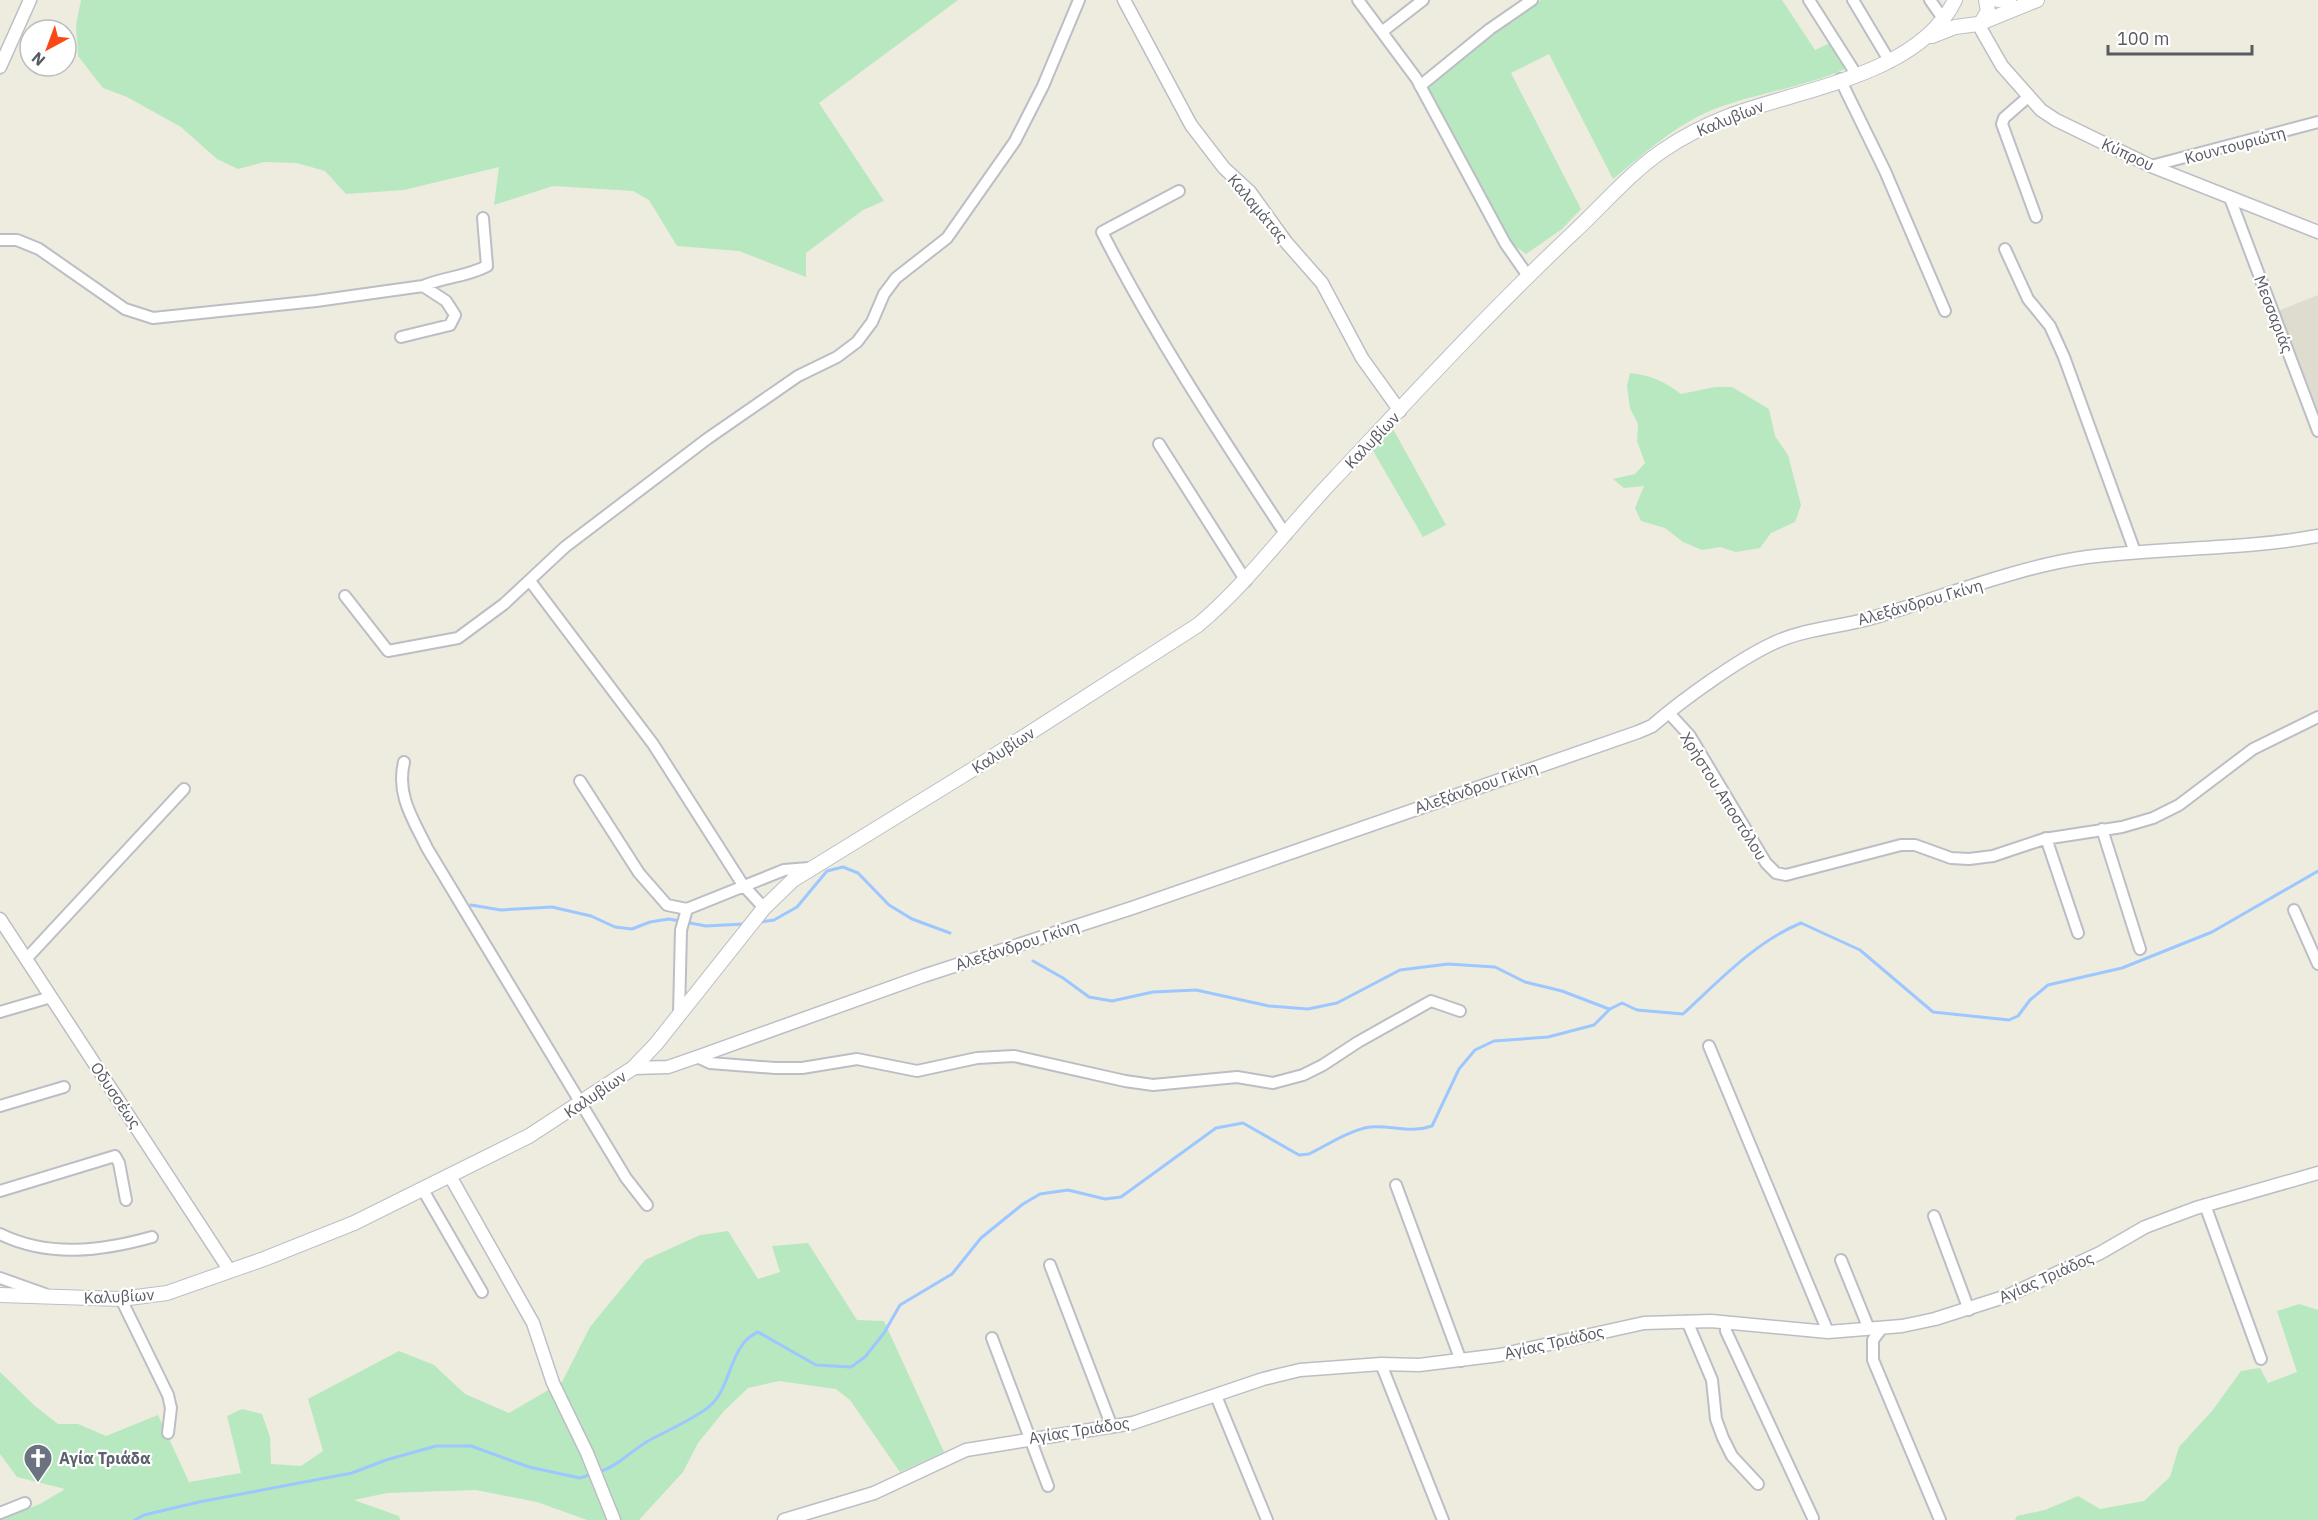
<svg xmlns="http://www.w3.org/2000/svg" width="2318" height="1520" viewBox="0 0 2318 1520" font-family="'IBM Plex Sans',sans-serif">
<rect width="100%" height="100%" fill="#edecdf"/>
<path fill="#dddcce" d="M2318 295V416L2278 311Z"/>
<path fill="#b8e8bf" d="M81 0H958L819 103 884 201 863 210 806 253V277L739 251 677 246 649 200 633 191 553 186 494 205 499 167 404 190 346 194 325 171 297 163 264 162 238 169 217 159 181 127 127 97 103 88 78 56 76 25Z
M1541 0H1782L1815 50 1830 43 1845 69C1802 88 1755 93 1712 110 1675 125 1643 155 1613 179L1549 54 1511 73 1581 209 1562 229 1526 254 1508 241 1423 87Z
M1630 373C1651 375 1665 382 1681 394L1715 387H1732L1769 409 1775 436 1788 455 1801 505 1795 522 1771 533 1760 548 1736 552 1720 547 1702 550 1683 542 1665 528 1641 521 1635 508 1644 486 1624 488 1613 479 1635 474 1645 463 1637 441 1638 424 1630 408 1627 386Z
M1392 427 1446 525 1423 537 1372 449Z
M728 1231 758 1279 780 1272 772 1246 808 1243 857 1320 884 1321 944 1452 900 1472 850 1400 836 1389 779 1381 748 1388 724 1411 698 1443 683 1472 639 1520H587L537 1502 476 1490 387 1493 354 1500 399 1516 400 1520H0L40 1504 65 1489 17 1477 0 1454V1372L35 1406 58 1424H78L106 1436 158 1415 189 1482 241 1473 227 1416 242 1409 262 1414 270 1437 271 1464 301 1466 323 1451 308 1399 399 1351 434 1365 465 1394 509 1413 562 1382 590 1327 645 1260 700 1235Z
M2299 1304 2318 1310V1520H2015L2017 1516 2045 1510 2078 1496 2100 1509 2144 1501 2170 1477 2179 1447 2212 1411 2241 1371 2260 1368 2268 1383 2297 1372 2277 1311Z"/>
<g fill="none" stroke-linecap="round" stroke-linejoin="round">
<path stroke="#9dc7ff" stroke-width="3" d="M471 905 501 910 552 907 591 916 615 927 632 929 650 922 669 919 706 926 744 924
M760 922 774 920 797 907 827 871 843 867 858 873 889 905 912 919 950 933
M1033 961 1063 978 1089 997 1112 1001 1153 992 1196 990 1269 1006 1308 1009 1337 1003 1400 970 1448 964 1495 967 1525 982 1562 991 1609 1009
M598 1472C617 1467 631 1451 648 1441 666 1431 699 1417 712 1404 732 1384 730 1344 758 1332L816 1365 851 1367 865 1357 884 1333 900 1305 952 1274 981 1238 1023 1204 1040 1194 1068 1190 1105 1199 1121 1197 1216 1128 1243 1123 1299 1155 1309 1154C1327 1145 1350 1130 1370 1127 1393 1125 1409 1134 1432 1126L1459 1069 1475 1050 1494 1041 1548 1037 1594 1025 1610 1009 1622 1003 1637 1010 1683 1014C1719 981 1755 942 1801 923L1860 950 1933 1012 2009 1020 2018 1016 2030 1000 2048 985 2122 968 2212 932 2318 871
M135 1520 144 1515 199 1502 352 1473 386 1460 436 1446H471L529 1467 580 1478 592 1474"/>
<g stroke="#bcbec5" stroke-width="14">
<path id="minor" d="M1358 0 1416 78 1505 243 1528 276
M1809 0 1856 74
M1853 0 1890 62
M1930 0 1944 20
M1383 31 1423 0
M1840 79 1885 171 1945 311
M1420 86 1490 29 1532 0
M2028 97 2004 118 2002 124 2036 217
M2151 166 2318 122
M1179 191 1102 232C1156 338 1221 436 1286 535
M2230 198 2318 431
M0 240H17L39 249 125 309 153 318 316 301 423 286 446 301 455 315 450 325 401 337
M2005 249 2028 299 2050 326 2064 357 2135 552
M423 286C444 277 466 277 487 266L483 218
M1159 444 1246 581
M530 581 653 744 743 885 764 908
M345 596 388 651 458 638 504 604 565 547 707 439 798 376 837 357 857 342 872 322 884 294 896 278 947 238 1015 141 1043 86 1079 0
M1668 712 1690 736 1766 863 1776 873 1786 875 1901 845H1915L1951 858 1969 859 1993 856 2044 839 2122 827 2153 818 2179 805 2253 749 2318 717
M404 762C396 795 413 819 427 848L626 1178 647 1205
M580 781 639 873 667 905 687 909 784 870 809 868
M2102 829 2140 949
M2046 838 2078 933
M2294 910 2318 964
M27 958 184 789
M0 1012 51 997
M679 1014 681 930 687 909
M1709 1046 1828 1332
M697 1057 710 1063 775 1068H802L857 1059 917 1071 977 1058 1014 1056 1125 1081 1153 1085 1237 1077 1273 1083 1303 1075 1323 1065 1358 1042 1431 1001 1460 1011
M0 1106 64 1087
M1396 1185 1461 1361
M423 1190 482 1292
M0 1191 115 1156 119 1163 126 1200
M2205 1205 2261 1359
M1934 1216 1969 1310
M0 1234C49 1258 102 1251 152 1237
M1841 1260 1869 1329
M1050 1265 1112 1427
M0 1278 45 1294
M121 1299 168 1395 171 1408 168 1433
M1687 1321 1712 1380 1716 1419 1723 1438 1732 1456 1758 1484
M1726 1322V1331L1813 1518
M1882 1328 1873 1340V1360L1940 1520
M992 1338 1048 1486
M1381 1364 1443 1520
M1216 1396 1267 1520
M0 1513 25 1503"/>
</g>
<g stroke="#bcbec5" stroke-width="15">
<path id="tertiary" d="M1124 0 1191 125 1224 168 1250 192 1286 242 1322 283 1362 358 1400 411
M1978 24 2002 66 2041 110 2056 120 2151 166 2318 232
M0 67 30 0
M0 919 230 1271
M633 1068 668 1067 697 1057 923 976 1132 908 1638 732 1652 726C1682 700 1740 658 1776 642 1805 629 1838 627 1868 619 1938 599 2015 567 2087 557 2164 547 2242 550 2318 536
M450 1176 533 1323 553 1383 587 1453 614 1520
M784 1520 874 1493 966 1450 1133 1423 1263 1379 1300 1370 1381 1364 1419 1365 1500 1355 1644 1323 1711 1321 1828 1332 1902 1326 1935 1319 2007 1296 2100 1253 2145 1227 2196 1208 2318 1173"/>
</g>
<g stroke="#bcbfc7" stroke-width="16">
<path id="secondary" d="M1998 0H2009
M1982 21 1988 11 1986 0
M1932 36 1955 27 1978 24 2037 0
M0 1295 121 1299 167 1293 264 1259 354 1223 529 1136 633 1068 656 1044 764 908 793 880 975 768 1198 625C1250 581 1288 527 1335 478 1413 395 1490 311 1573 233 1602 206 1630 173 1662 151 1682 137 1706 125 1729 116 1800 89 1919 75 1955 0"/>
</g>
<use href="#minor" stroke="#fff" stroke-width="10"/>
<use href="#tertiary" stroke="#fff" stroke-width="12"/>
<use href="#secondary" stroke="#fff" stroke-width="14"/>
</g>
<defs>
<g id="church-pin" transform="scale(1.5)"><path d="M0 17L-7.5 6A9.5 9.5 0 1 1 7.5 6Z" fill="#6b7280" stroke="#fff"/><path d="M-1.2-6h2.4v3.5h3.3v2.4h-3.3V6h-2.4V-.1h-3.3v-2.4h3.3Z" fill="#fff"/></g>
</defs>
<g fill-rule="evenodd">
<use href="#church-pin" x="38" y="1458"/>
</g>
<g text-anchor="middle" stroke-width="4.5" stroke-linejoin="round" paint-order="stroke">
<g font-size="16" fill="#585b62" stroke="#fff">
<text transform="translate(1730 118) rotate(-22)" y="6">Καλυβίων</text>
<text transform="translate(2235 145) rotate(-15)" y="6">Κουντουριώτη</text>
<text transform="translate(2128 154) rotate(25)" y="6">Κύπρου</text>
<text transform="translate(1258 208) rotate(50)" y="6">Καλαμάτας</text>
<text transform="translate(2274 314) rotate(69)" y="6">Μεσσαριάς</text>
<text transform="translate(1372 440) rotate(-46)" y="6">Καλυβίων</text>
<text transform="translate(1920 602) rotate(-16)" y="6">Αλεξάνδρου Γκίνη</text>
<text transform="translate(1003 750) rotate(-33)" y="6">Καλυβίων</text>
<text transform="translate(1476 787) rotate(-19)" y="6">Αλεξάνδρου Γκίνη</text>
<text transform="translate(1724 796) rotate(58)" y="6">Χρήστου Αποστόλου</text>
<text transform="translate(1017 945) rotate(-18)" y="6">Αλεξάνδρου Γκίνη</text>
<text transform="translate(595 1094) rotate(-34)" y="6">Καλυβίων</text>
<text transform="translate(116 1095) rotate(56)" y="6">Οδυσσέως</text>
<text transform="translate(2046 1277) rotate(-24)" y="6">Αγίας Τριάδος</text>
<text transform="translate(119 1296) rotate(-3)" y="6">Καλυβίων</text>
<text transform="translate(1554 1342) rotate(-13)" y="6">Αγίας Τριάδος</text>
<text transform="translate(1079 1430) rotate(-9)" y="6">Αγίας Τριάδος</text>
</g>
<g font-size="16" font-weight="bold" fill="#5b616d" stroke="#fff" text-anchor="start">
<text x="59" y="1464">Αγία Τριάδα</text>
</g>
</g>
<g transform="translate(48 48) rotate(221)"><circle r="28" fill="#ffffff" stroke="#bcbdc0" stroke-width="1.5"/>
<path d="M0-4.5L10 22L0 15L-10 22Z" fill="#fb4817"/>
<text y="-9" font-size="16" font-weight="bold" text-anchor="middle" fill="#585b62">N</text>
</g>
<path d="M2108 45v9h144v-9" fill="none" stroke="#585b62" stroke-width="3"/>
<text x="2117" y="45" font-size="18" fill="#585b62" stroke="#ffffff" stroke-width="4.5" paint-order="stroke">100 m</text>
</svg>
